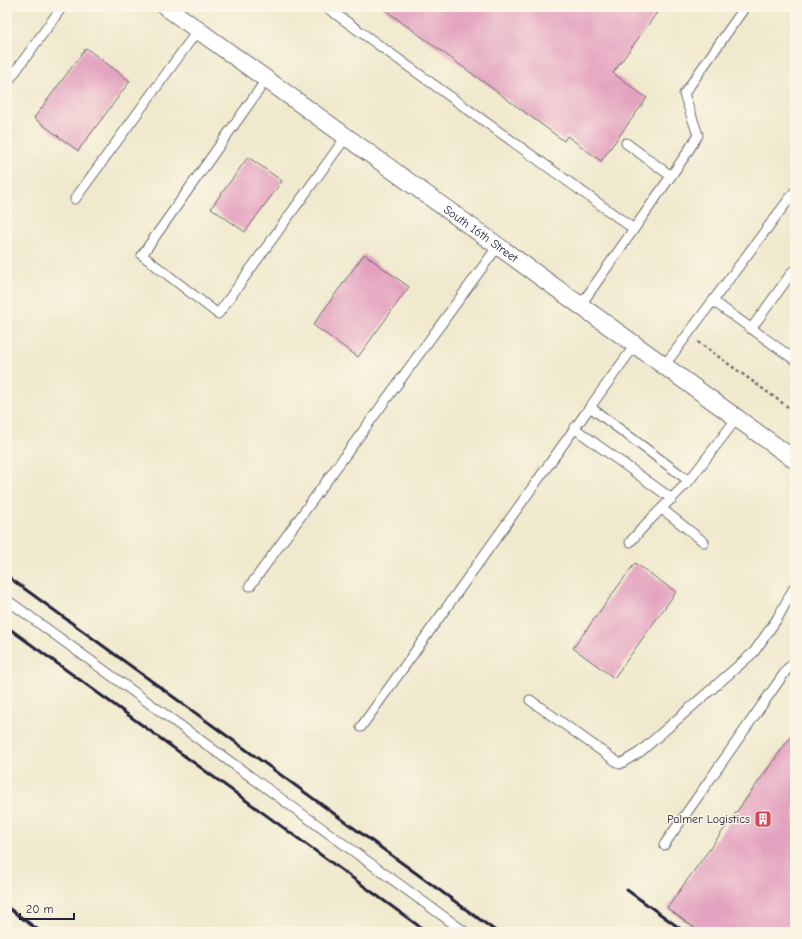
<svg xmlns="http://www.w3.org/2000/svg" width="802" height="939" viewBox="0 0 802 939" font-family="'Comic Neue',sans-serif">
<rect width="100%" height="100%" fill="#fcf5e5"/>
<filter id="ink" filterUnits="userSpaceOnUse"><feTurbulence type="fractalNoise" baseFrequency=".025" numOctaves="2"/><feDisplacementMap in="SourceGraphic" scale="8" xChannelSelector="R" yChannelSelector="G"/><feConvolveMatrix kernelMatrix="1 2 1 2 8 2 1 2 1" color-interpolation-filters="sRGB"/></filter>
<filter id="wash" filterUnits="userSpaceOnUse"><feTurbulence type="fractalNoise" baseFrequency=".012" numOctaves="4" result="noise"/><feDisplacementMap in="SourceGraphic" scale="16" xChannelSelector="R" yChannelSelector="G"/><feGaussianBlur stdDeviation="0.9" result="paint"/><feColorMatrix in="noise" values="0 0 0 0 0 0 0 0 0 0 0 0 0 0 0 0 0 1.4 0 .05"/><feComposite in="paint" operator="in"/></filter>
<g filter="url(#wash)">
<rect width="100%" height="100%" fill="#f0e9ce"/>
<g id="blocks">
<path fill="#e3a2bf" d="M381 7H661L613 73 647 98 601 161 567 136 564 141Z
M86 48 130 81 78 151 34 118Z
M248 157 282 181 245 232 211 208Z
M364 254 409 287 358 357 313 325Z
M635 563 676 592 614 678 573 648Z
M795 731V932H700L667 908Z"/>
</g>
</g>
<g filter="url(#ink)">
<use href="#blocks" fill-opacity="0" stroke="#6a686e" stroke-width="1"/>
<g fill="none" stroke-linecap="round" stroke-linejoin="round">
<g stroke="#6a686e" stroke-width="11">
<path id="lane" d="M326 7 634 229
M266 80 142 255 218 314 346 137
M7 83 62 7
M626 143 671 176
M75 199 198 30
M713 301 795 360
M580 306 685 156 698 135 684 94 745 7
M751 329 793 271
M635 345 590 407 689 481
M664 366 795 191
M574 428 672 499
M662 509 704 542
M630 542 647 523 689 481 737 418
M250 586 498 246
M7 600 465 932
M530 700 620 764 640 752 754 652 777 619 795 586
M361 727 590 407
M664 845 788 668 795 663"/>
</g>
<g stroke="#6a686e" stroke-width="19">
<g id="street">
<path id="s1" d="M166 7 795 460"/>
</g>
</g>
<path stroke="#6a686e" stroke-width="2.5" stroke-dasharray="3 3" stroke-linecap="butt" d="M698 342 795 412"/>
<use href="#lane" stroke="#fff" stroke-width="9"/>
<use href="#street" stroke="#fff" stroke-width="17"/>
<path stroke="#22223b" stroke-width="3" d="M7 576 497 932
M7 627 427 932
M627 890 685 932
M7 907 41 932"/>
</g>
</g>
<defs>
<g id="building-square" transform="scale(0.9)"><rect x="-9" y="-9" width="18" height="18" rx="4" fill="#d1495b" stroke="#fcf5e5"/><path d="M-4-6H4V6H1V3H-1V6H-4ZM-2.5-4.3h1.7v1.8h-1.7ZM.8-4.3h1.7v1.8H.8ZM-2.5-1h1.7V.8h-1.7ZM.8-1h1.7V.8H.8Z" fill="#fff"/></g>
</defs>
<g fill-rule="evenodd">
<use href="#building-square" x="763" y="819"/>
</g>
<g text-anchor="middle" stroke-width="3" stroke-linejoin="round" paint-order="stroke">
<g font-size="12" fill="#22223b" stroke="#fcf5e5">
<text dy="4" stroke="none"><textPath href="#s1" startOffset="388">South 16th Street</textPath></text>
</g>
<g font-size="12" fill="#22223b" stroke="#fcf5e5" text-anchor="end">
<text x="750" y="823">Palmer Logistics</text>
</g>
</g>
<rect width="802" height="939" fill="none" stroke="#fcf5e5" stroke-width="24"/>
<path d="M20 913v6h54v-6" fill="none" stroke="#22223b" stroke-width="2"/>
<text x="26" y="913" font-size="12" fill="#22223b" stroke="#fcf5e5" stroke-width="3" paint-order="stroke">20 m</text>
</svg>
